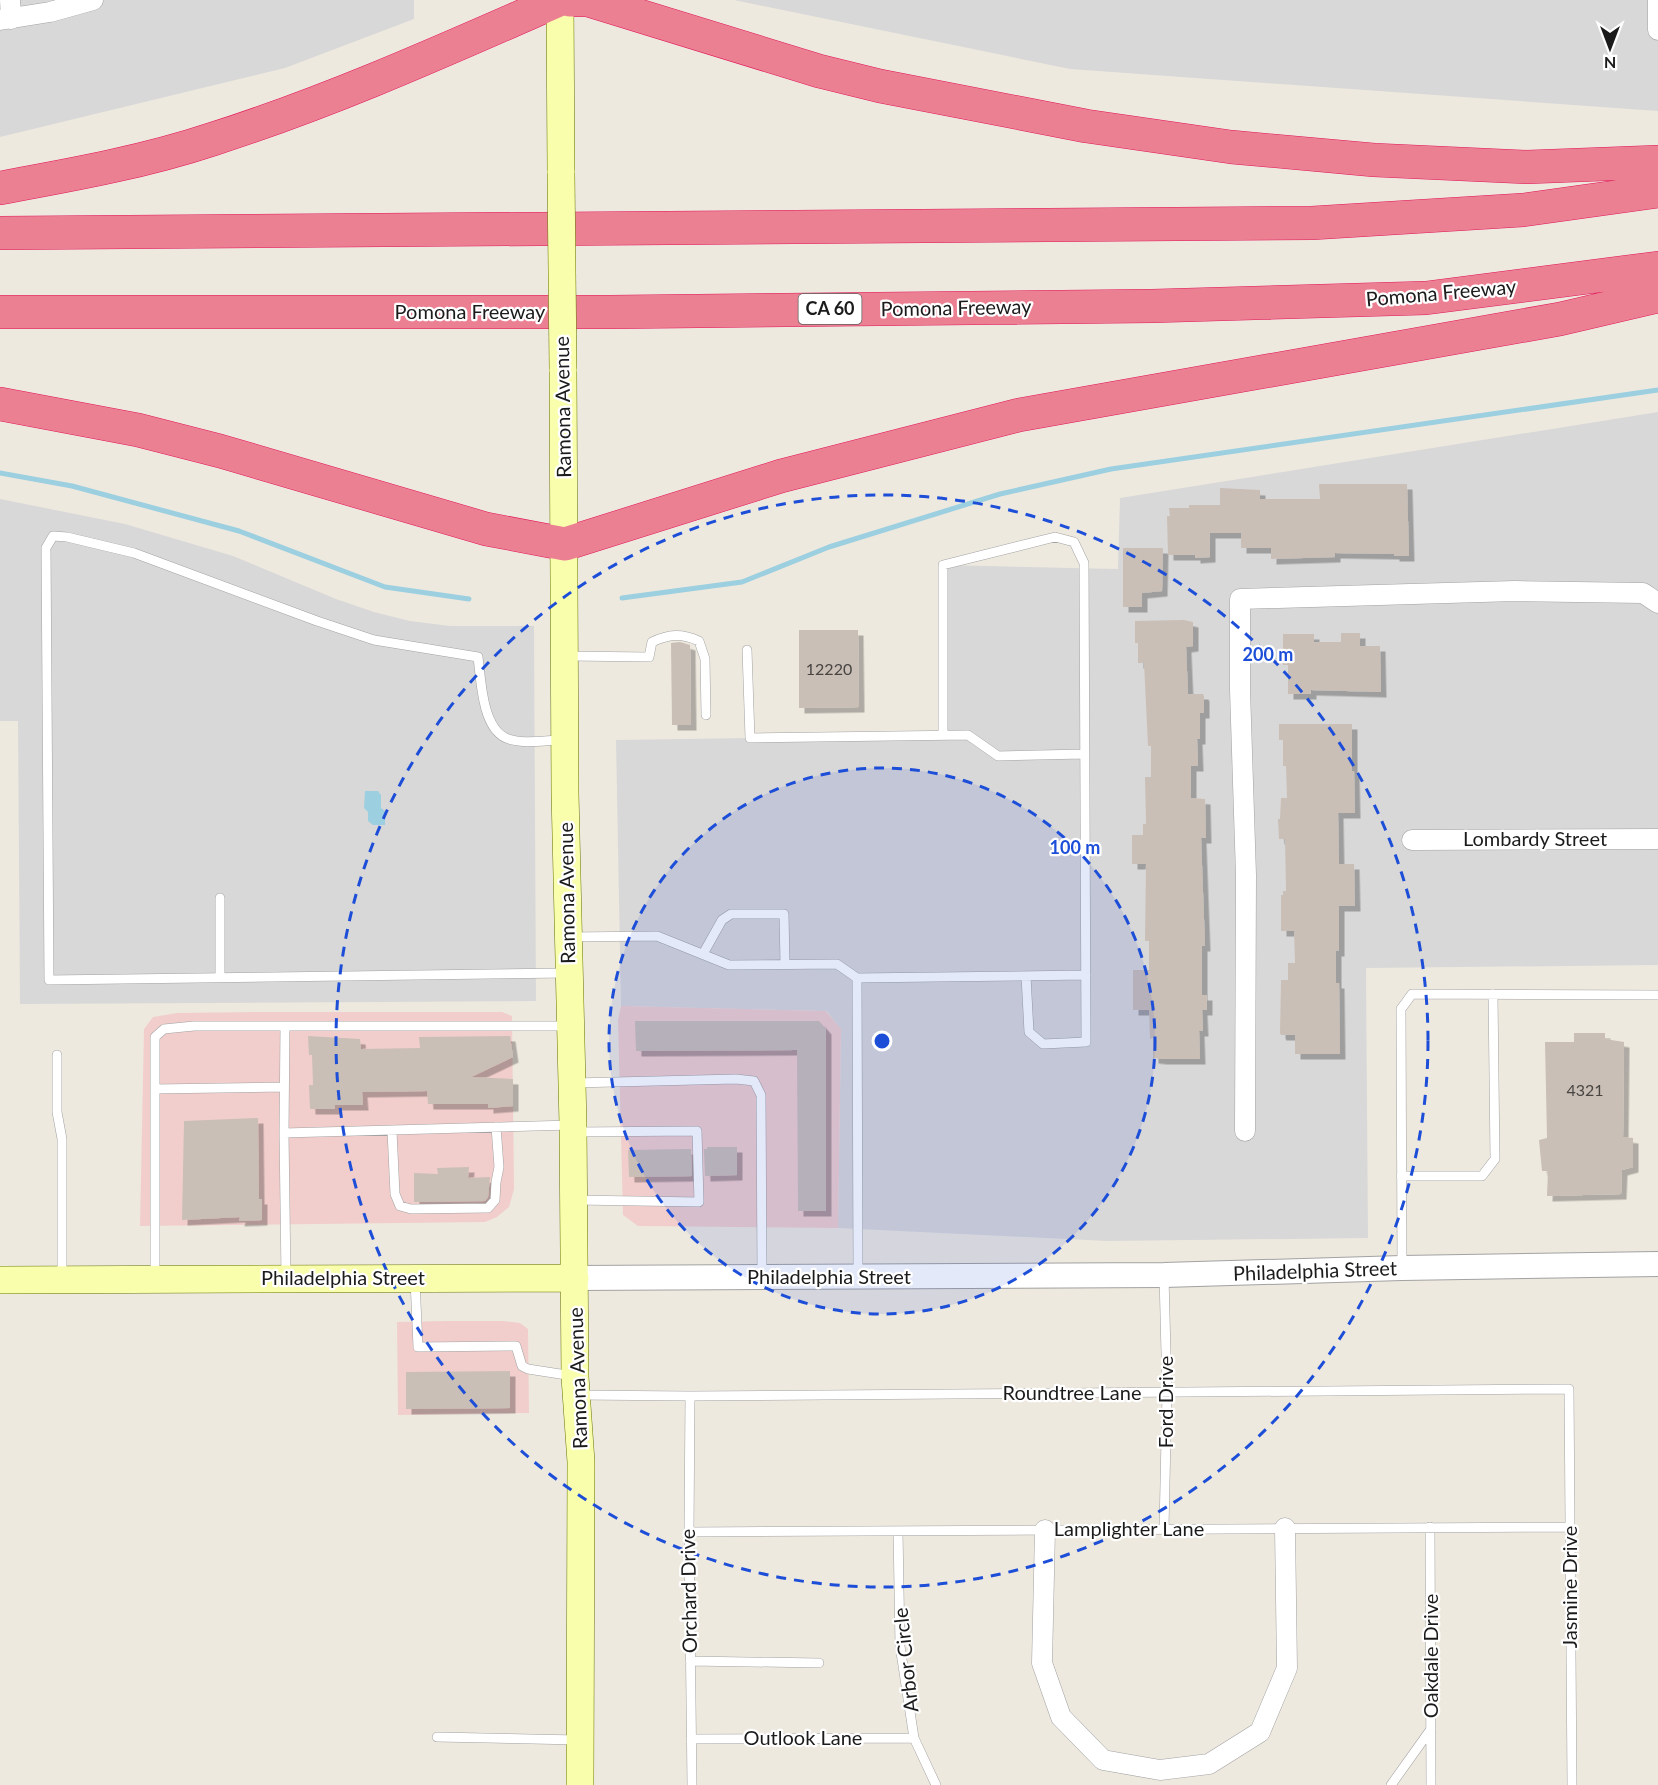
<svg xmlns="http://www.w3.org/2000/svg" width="1658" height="1785" viewBox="0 0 1658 1785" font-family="Lato,sans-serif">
<defs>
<filter id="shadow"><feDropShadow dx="5.5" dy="5.5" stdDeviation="0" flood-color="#0004"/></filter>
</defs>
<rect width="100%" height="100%" fill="#eee9df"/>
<path fill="#d9d8d8" d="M0 0H414V19L285 68 0 137Z
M734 0H1658V111L1070 69Z
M1658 412V965L1366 968 1368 1238 1107 1241 838 1228 841 1030 827 1011 621 1006 616 740 943 735V565L1118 569 1120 498Z
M0 499 125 524 233 556 336 599 374 612 410 621 450 626H534L536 1001 20 1004 18 721H0Z"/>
<path fill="#f1cecc" d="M621 1006 826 1011 841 1029 838 1228 638 1226 623 1215 618 1020Z
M262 1012H502L512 1016 514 1189 509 1207 497 1217 485 1222 140 1226 144 1029 153 1017 177 1013Z
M447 1321H503L520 1323 528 1329 529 1413 398 1415 397 1322Z"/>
<path fill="#9ccfdf" d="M365 791H378L381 795V808L385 811V825H373L368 821V812L364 808Z"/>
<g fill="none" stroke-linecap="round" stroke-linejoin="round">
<path stroke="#9ccfdf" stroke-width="5" d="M0 473 72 486 239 531 385 587 469 599
M622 598 742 582 829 547 1000 494 1111 469 1658 390"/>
</g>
<path fill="#cabfb6" filter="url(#shadow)" d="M1319 484H1407L1409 556H1394V554L1335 553V557L1271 559V548H1241V533H1210V557L1195 558V555H1168L1167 516H1170L1169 508H1189V505H1220V488L1260 490V499H1320Z
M1123 548H1163L1162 591 1142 593V607H1123Z
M1184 620 1193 622V646L1186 647 1188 694H1203L1204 696V713H1200V739H1197L1198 766H1191V798L1205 799 1206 838H1201L1205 946H1202V995H1207V1010H1202L1203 1031H1199L1200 1059H1161L1153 1058V1038L1150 1039 1149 1010H1133V970H1149V941H1145L1146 864H1132V835H1143V824H1146L1145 777H1151V746H1148L1144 663H1138V643H1135V621Z
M799 630H858L859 707 799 708Z
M1341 633H1360V646H1380L1381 692 1311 690V694H1288V665H1283V634H1314V642H1341Z
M680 642 690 645 691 725H672L671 643Z
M1279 724H1352V771H1354L1355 813H1338L1339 864H1354L1355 906H1339V951H1336V983H1339L1340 1054H1295V1035H1281L1280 1033 1281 980H1288V963H1295L1294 931H1281V895H1283V891H1286L1285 839H1279L1278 819H1280L1281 798H1287L1286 766H1283V740H1279Z
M635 1021H819L826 1029V1211H798L797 1050 636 1051Z
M1574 1033H1605V1039L1624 1042 1623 1137 1633 1138V1167L1622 1170 1621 1194 1547 1196 1548 1171H1542L1539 1140 1547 1138 1545 1042H1574Z
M308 1036 360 1039 361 1049 420 1048 419 1037 510 1036 513 1057 471 1077 513 1079V1106L488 1108V1104H428L427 1091 362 1092 363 1105H335V1109H310L309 1085H313L312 1055H309Z
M258 1118 259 1199H262V1220L239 1221 240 1217 182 1220 184 1121Z
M707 1147H737V1175L705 1176 704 1149H707Z
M691 1149 692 1176 629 1177 628 1150Z
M469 1167 468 1178 490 1177 488 1197 485 1201 414 1202V1173L438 1174 437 1168Z
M510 1371V1408L406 1409V1372Z"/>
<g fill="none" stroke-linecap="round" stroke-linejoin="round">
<g stroke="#a2a2a2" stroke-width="10">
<path id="service" d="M747 650 750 738 968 735 998 756 1084 754
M568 656 649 657 652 642C669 634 681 633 699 641L705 659 706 715
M943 735V565L1055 537 1074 542 1084 563 1086 1042 1043 1044 1029 1032 1026 976
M563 740C546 740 522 745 506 738 482 727 481 680 478 657L374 640 317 621 134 553 67 537 53 536 46 548 49 980 568 973
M570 937 657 936 729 965 837 964 857 978 1086 975
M703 954 722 920 731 914H784L785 964
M220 977V898
M857 978 858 1275
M285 1026H568
M57 1055V1112L62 1139V1277
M574 1083 736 1079 754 1081 761 1095 762 1275
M155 1089 284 1087
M392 1131 395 1194 400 1206 411 1209 488 1208 495 1200 496 1182 499 1167 496 1127
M574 1132 697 1131 699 1202 576 1200
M1401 1176H1482L1495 1159 1493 994
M1402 1266 1401 1009 1412 994 1658 995
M1164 1276 1167 1392 1164 1529
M155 1277V1037L164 1029 194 1026H285L284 1133
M286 1277 284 1133 571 1125
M415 1280 418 1347 516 1346 522 1366 528 1369 573 1376
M578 1395 690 1396 1569 1389 1572 1785
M690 1396 689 1532 692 1785
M1430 1527 1431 1785
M898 1531 900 1646 914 1738 936 1785
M689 1532 1570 1527
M690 1661 819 1663
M437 1737 578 1740
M691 1739 914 1738
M1391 1785 1431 1729"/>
</g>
<g stroke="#a2a2a2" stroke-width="21">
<path id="minor" d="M10 0 11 19
M1658 0V30
M0 20 50 12 93 0
M1412 840 1658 839
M1245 1131 1246 875 1240 690V599L1515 591 1643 593 1658 603
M1045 1530 1042 1663 1061 1717 1103 1760 1160 1770 1209 1764 1260 1732 1287 1668 1285 1528"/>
</g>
<g stroke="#a2a2a2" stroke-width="26">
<path id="tertiary" d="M575 1278 1164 1275 1402 1268 1658 1264"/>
</g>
<g stroke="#667400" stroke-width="28">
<path id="secondary" d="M560 0 561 173
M563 369 565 793 573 1125 575 1377 581 1462 580 1785
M0 1280 575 1278"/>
</g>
<g stroke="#e11759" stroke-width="34">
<path id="motorway" d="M570 0H588L819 71 880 86 1086 126 1231 147 1374 160 1527 167 1658 162
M0 188C71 175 144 162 213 139 332 101 445 50 559 0
M0 233 1312 223 1523 210 1658 191
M0 312H610L1152 306 1426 298 1658 268
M0 404 138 430 220 451 486 529 565 544 781 476 1019 415 1560 319 1658 296"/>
</g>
<use href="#service" stroke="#fff" stroke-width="9"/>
<use href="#minor" stroke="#fff" stroke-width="20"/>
<use href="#tertiary" stroke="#fff" stroke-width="24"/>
<use href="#secondary" stroke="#f9fead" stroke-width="27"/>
<use href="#motorway" stroke="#ec8093" stroke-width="33"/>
<g stroke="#667400" stroke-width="28" stroke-linecap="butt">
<path id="secondary-bridge" d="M561 173 563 369"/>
</g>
<use href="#secondary-bridge" stroke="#f9fead" stroke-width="27"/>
</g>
<circle cx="882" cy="1041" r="273" fill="#1d4ed8" fill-opacity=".12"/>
<g fill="none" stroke="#1d4ed8" stroke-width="3" stroke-dasharray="10 8">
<circle cx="882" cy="1041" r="273"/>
<circle cx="882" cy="1041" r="546"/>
</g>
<g text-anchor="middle" stroke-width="4.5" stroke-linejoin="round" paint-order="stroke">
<g font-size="16" fill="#474442">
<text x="829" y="675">12220</text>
<text x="1585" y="1096">4321</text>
</g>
<rect fill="#fff" stroke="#5f5f5f" stroke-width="1.5" x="798.5" y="294" width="63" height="30" rx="4.5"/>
<g font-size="18" font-weight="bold" fill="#1b1b1b">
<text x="830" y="315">CA 60</text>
</g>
<g font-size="20" fill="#1b1b1b" stroke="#fff">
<text transform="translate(1441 293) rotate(-5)" y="7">Pomona Freeway</text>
<text transform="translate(956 308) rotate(-1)" y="7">Pomona Freeway</text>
<text x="470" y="319">Pomona Freeway</text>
<text transform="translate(563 407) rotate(-91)" y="7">Ramona Avenue</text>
<text x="1535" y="846">Lombardy Street</text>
<text transform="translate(567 893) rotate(-91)" y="7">Ramona Avenue</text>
<text transform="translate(1315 1271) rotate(-2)" y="7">Philadelphia Street</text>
<text x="829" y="1284">Philadelphia Street</text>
<text x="343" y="1285">Philadelphia Street</text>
<text transform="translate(578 1378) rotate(-92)" y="7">Ramona Avenue</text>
<text x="1072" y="1400">Roundtree Lane</text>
<text transform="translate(1166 1402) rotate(-90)" y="7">Ford Drive</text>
<text x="1129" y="1536">Lamplighter Lane</text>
<text transform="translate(1570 1587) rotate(-90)" y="7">Jasmine Drive</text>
<text transform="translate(689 1591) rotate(-91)" y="7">Orchard Drive</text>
<text transform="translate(1431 1656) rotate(-90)" y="7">Oakdale Drive</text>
<text transform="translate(906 1660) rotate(-96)" y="7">Arbor Circle</text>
<text x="803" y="1745">Outlook Lane</text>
</g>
</g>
<circle cx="882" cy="1041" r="9" fill="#1d4ed8" stroke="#fff" stroke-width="3"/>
<g font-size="18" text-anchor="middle" font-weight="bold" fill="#1d4ed8" stroke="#fff" stroke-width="4.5" stroke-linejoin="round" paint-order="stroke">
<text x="1268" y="661">200 m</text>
<text x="1075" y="854">100 m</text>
</g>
<g transform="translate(1610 48) rotate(180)" stroke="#ffffff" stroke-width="4.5" paint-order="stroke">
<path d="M0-4.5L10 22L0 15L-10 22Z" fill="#1b1b1b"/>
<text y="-9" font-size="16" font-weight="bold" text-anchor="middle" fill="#1b1b1b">N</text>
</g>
</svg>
